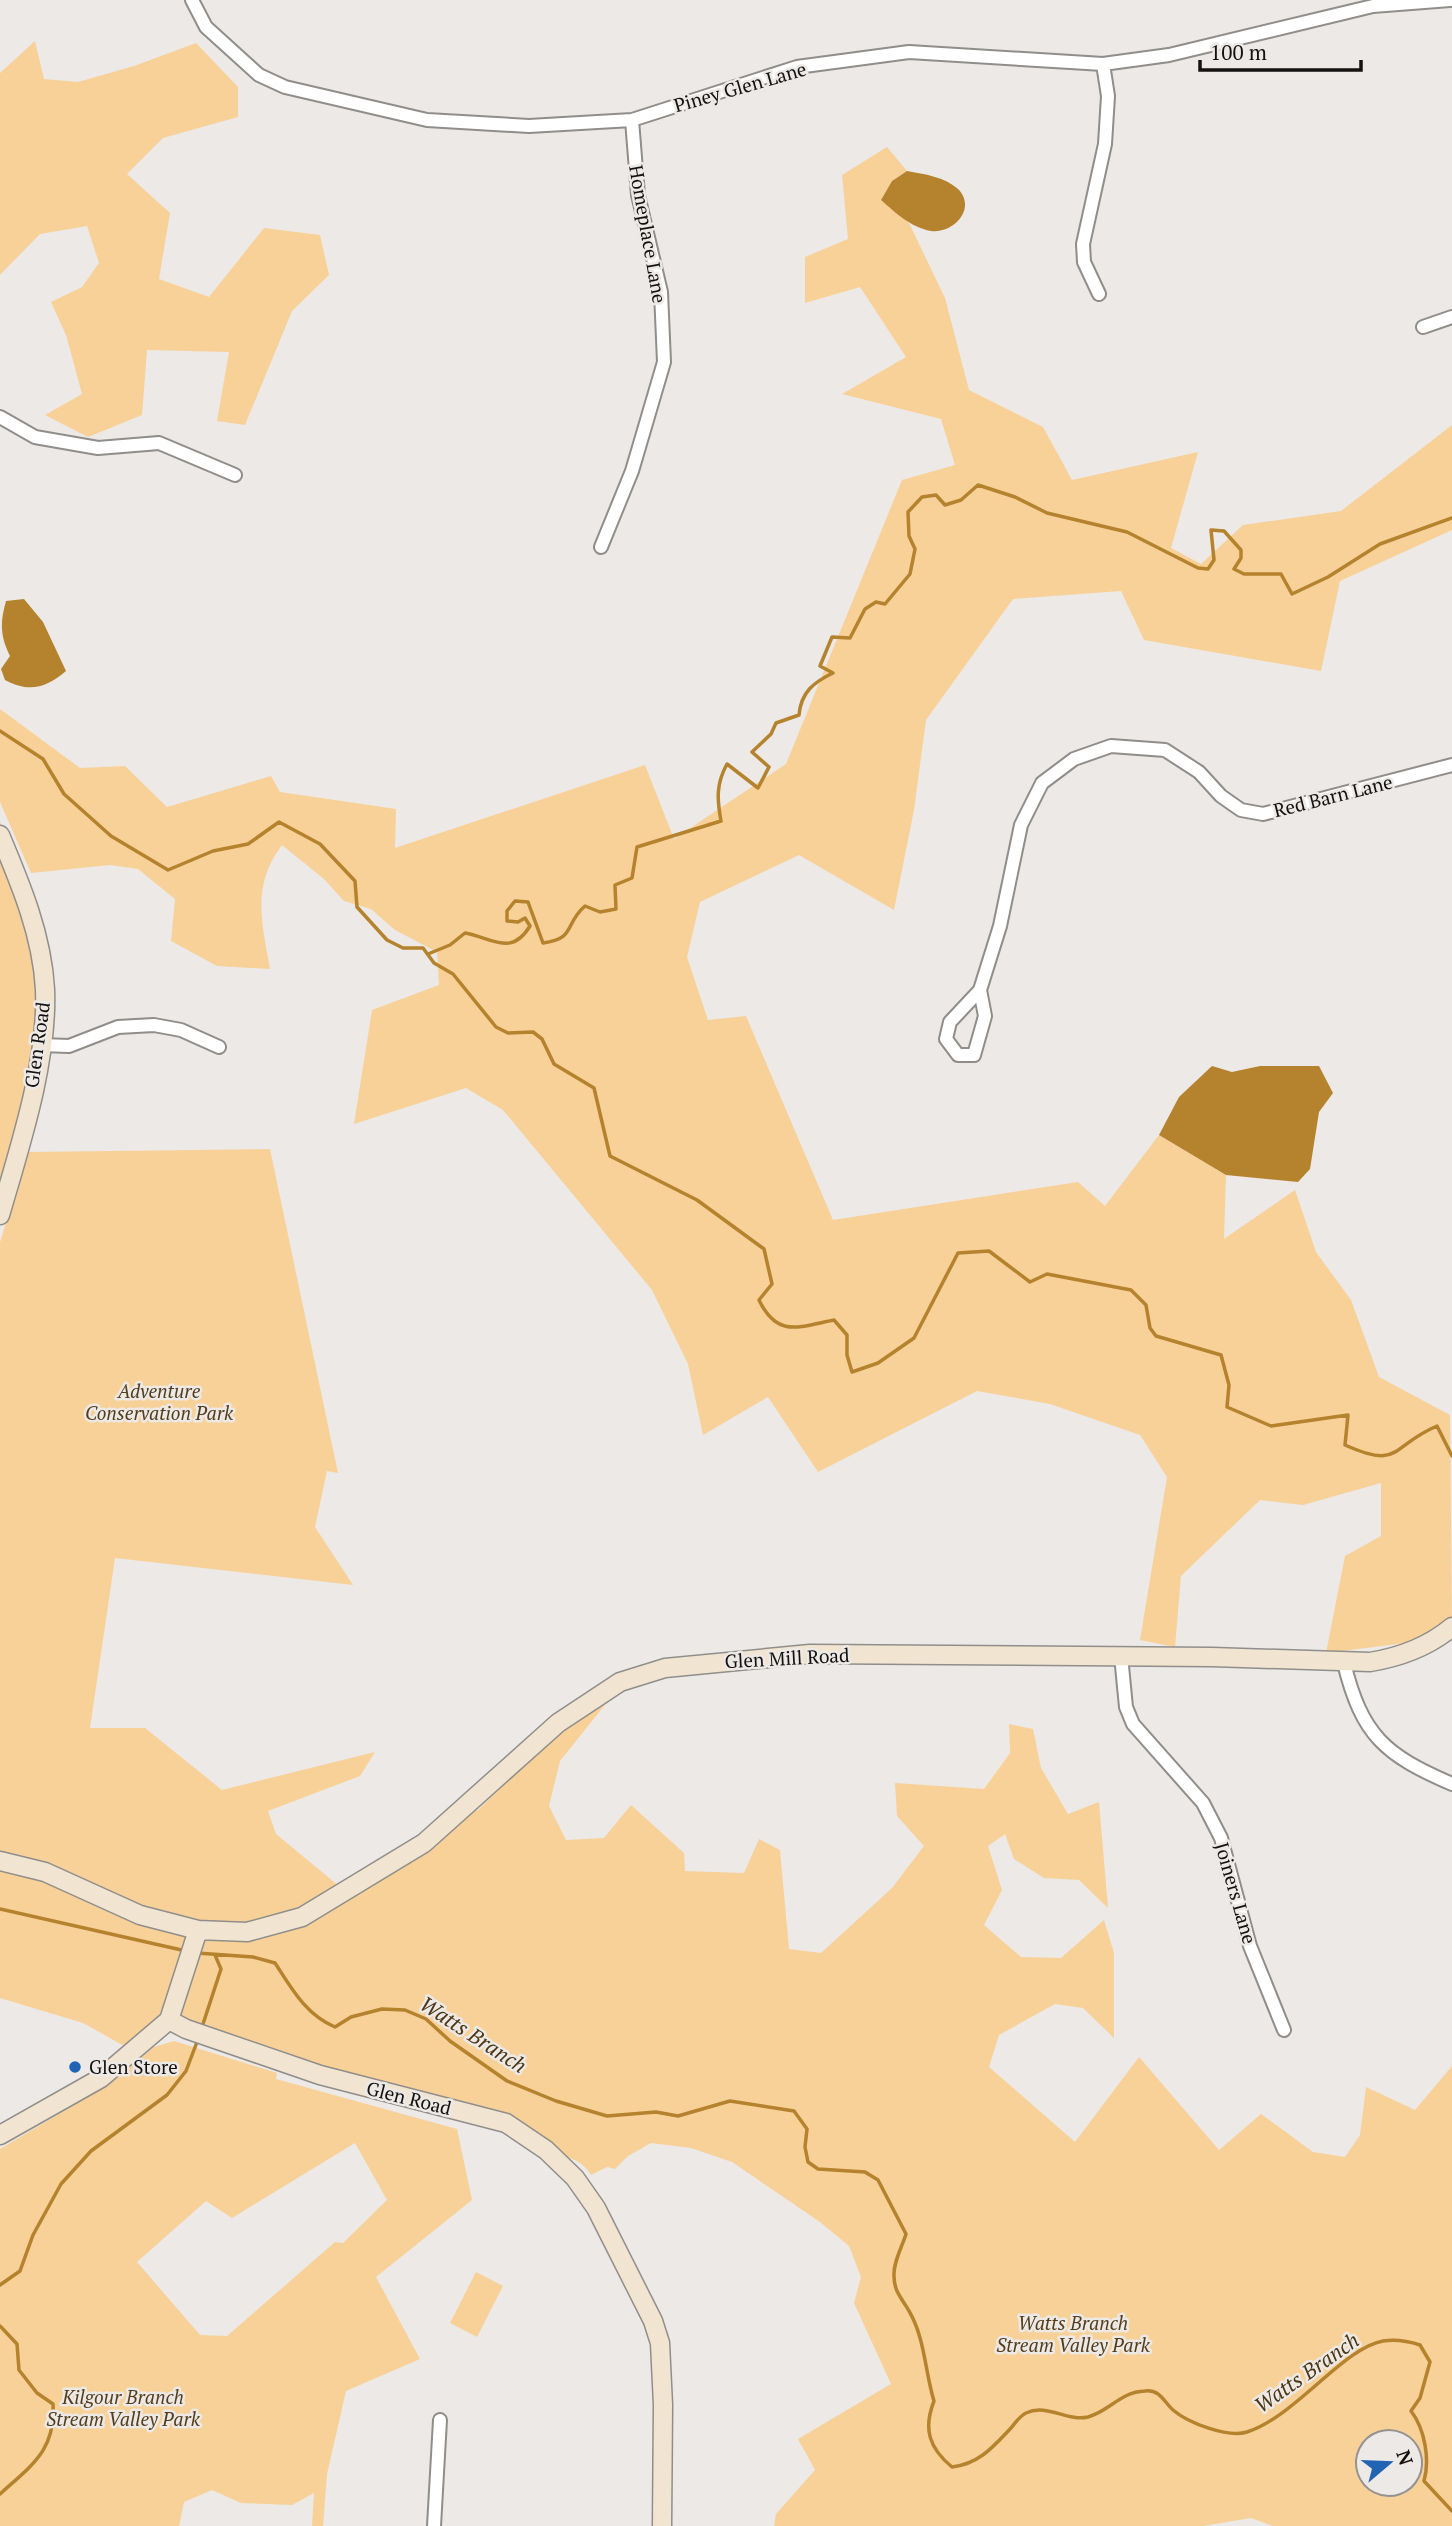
<svg xmlns="http://www.w3.org/2000/svg" width="1452" height="2526" viewBox="0 0 1452 2526" font-family="'PT Serif',serif">
<rect width="100%" height="100%" fill="#ece9e6"/>
<path fill="#f8d199" fill-rule="evenodd" d="M35 41 44 79 78 82 134 66 196 43 238 87V117L163 138 127 174 170 213 159 279 209 297 264 228 320 235 329 275 292 311 245 425 217 421 229 352 147 350 142 415 88 437 45 415 82 394 66 335 51 302 82 287 99 263 87 226 40 234 0 275V73Z
M887 147 907 171 892 181 881 200 909 223 945 298 969 390 1043 427 1072 480 1198 452 1171 548 1201 564 1243 525 1341 511 1452 425V530L1340 581 1321 671 1144 640 1121 591 1013 599 926 720 914 810 894 910 799 855 700 902 687 957 708 1020 746 1016 833 1220 1078 1182 1105 1206 1159 1135 1226 1175 1224 1239 1295 1190 1316 1252 1351 1300 1379 1377 1450 1415 1452 1627 1438 1639 1326 1653 1345 1556 1381 1536V1483L1303 1505 1260 1500 1181 1576 1175 1647 1140 1640 1167 1477 1140 1435 1050 1404 977 1391 818 1472 768 1397 703 1435 688 1364 652 1290 503 1110 466 1088 354 1124 372 1010 439 985 437 952 395 930 371 909 344 901 324 879 282 845C251 886 262 922 270 969L217 966 171 941 175 899 138 869 110 865 31 873 0 802V709L80 768 125 766 167 807 271 776 280 792 396 809 395 848 645 765 674 839 786 764 902 480 955 465 941 419 842 394 906 357 860 287 805 303V257L848 239 842 175Z
M0 822 37 903 44 964 45 1021 0 1215Z
M270 1149 338 1473 327 1471 315 1527 353 1585 115 1558 90 1728H145L222 1790 375 1752 360 1776 268 1811 276 1834 345 1891 475 1804 477 1811 550 1739 608 1701 560 1761 549 1806 566 1840 604 1838 631 1805 684 1853 685 1871 744 1873 759 1839 780 1850 789 1949 821 1953 892 1888 924 1846 897 1816 895 1783 984 1789 1010 1753 1009 1724 1033 1729 1041 1768 1068 1814 1099 1802 1108 1908 1079 1880 1044 1878 1014 1859 1005 1834 988 1846 1002 1890 984 1925 1021 1957 1061 1958 1104 1920 1114 1953V2038L1083 2008 1055 2004 999 2035 989 2067 1075 2142 1139 2057 1219 2150 1261 2114 1313 2152 1345 2157 1360 2135 1366 2087 1415 2110 1452 2066V2526H1273L1251 2518 1203 2526H774L776 2514 815 2470 798 2439 891 2384 854 2303 861 2277 849 2246 820 2222 732 2162 691 2148 651 2143 628 2156 615 2169 607 2167 591 2175C579 2155 563 2159 544 2148 531 2141 518 2132 506 2123L169 2020 133 2051 83 2023 0 1998V1242L28 1152ZM1368 2442H1410V2484H1368Z
M174 2041 277 2073 276 2079 457 2129 472 2200 376 2277 420 2359 346 2391 327 2474 323 2526H312L314 2493 292 2505 241 2503 212 2490 184 2502 179 2526H0V2149L106 2086 154 2047ZM355 2143 387 2200 343 2243 335 2242 227 2336 200 2335 137 2262 206 2201 232 2218Z
M476 2272 503 2286 477 2337 450 2323Z"/>
<path fill="#b5822d" d="M907 171C924 174 945 177 958 189 977 208 954 234 931 231 910 227 896 213 881 200L892 181Z
M24 599 43 622 66 671C46 688 29 693 5 680L1 669 10 656C0 636 0 622 6 601Z
M1212 1066 1232 1072 1260 1066H1319L1333 1093 1319 1112 1310 1169 1298 1182 1226 1175 1159 1135 1179 1097Z"/>
<g fill="none" stroke-linecap="round" stroke-linejoin="round">
<path stroke="#b5822d" stroke-width="3.5" d="M0 731 43 759 64 794 111 836 168 870 213 851 248 844 279 822 320 844 355 881 357 907 387 940 403 948H423L434 963 453 974 496 1027 508 1033 533 1032 542 1039 554 1064 594 1088 610 1156 697 1200 764 1249 772 1284 759 1300C777 1338 799 1327 834 1320L847 1335V1355L852 1372 878 1363 914 1338 958 1253 989 1251 1030 1282 1047 1274 1131 1290 1146 1305 1150 1328 1156 1336 1221 1355 1229 1385 1227 1407 1271 1426 1348 1415 1345 1445C1401 1470 1390 1446 1437 1426L1452 1456
M428 954 450 945 465 933C493 938 511 957 530 926L525 918 518 922 507 921V911L515 901 528 902 543 943C576 939 564 924 585 906L600 912 616 909 615 885 632 878 637 847 721 821C717 799 716 784 727 764L758 788 769 767 752 752 771 734 776 723 799 715C801 692 814 682 833 673L820 666 832 637 850 638 865 609 876 602 885 604 910 574 915 549 909 536 908 512 922 497 936 495 945 505 961 500 978 485 1015 497 1047 513 1127 532 1198 568 1208 569 1214 560 1211 530 1224 531 1241 550V558L1234 569 1244 574H1281L1292 594 1328 577 1380 544 1452 518
M0 1909 186 1951
M197 1953 253 1957 275 1963C292 1989 306 2015 335 2027L351 2017 382 2009 405 2010 426 2019 450 2041 507 2081 556 2101 607 2116 656 2112 678 2116 730 2101 794 2111 807 2129 805 2147 808 2162 818 2169 865 2172 878 2180 906 2234C902 2247 893 2263 894 2276 894 2292 902 2298 909 2311 925 2338 925 2372 934 2401 923 2429 929 2448 952 2467 979 2464 993 2447 1011 2428 1015 2423 1021 2415 1026 2413 1047 2403 1067 2422 1088 2417 1110 2411 1120 2392 1145 2391 1160 2389 1164 2402 1173 2410 1188 2423 1228 2438 1247 2432 1296 2416 1343 2348 1383 2341 1396 2339 1408 2341 1420 2345L1430 2362 1420 2398 1411 2411C1425 2429 1430 2460 1424 2481L1452 2511
M203 2024 221 1969 215 1955
M0 2285 20 2271 33 2235 61 2184 91 2151 167 2095 186 2071 197 2042
M0 2326 17 2344 19 2370 37 2393 53 2404C56 2450 32 2465 0 2494"/>
<g stroke="#908e8b" stroke-width="16">
<path id="street" d="M192 0 206 27 259 75 285 87 427 120 529 126 632 120 797 67 909 52 1103 64 1169 55 1373 6 1450 0
M1099 294 1084 262 1083 244 1105 144 1108 96 1103 64
M1423 327 1452 317
M0 417 35 437 98 448 159 443 235 475
M601 547 632 471 664 362 661 292 638 195 632 120
M980 990 950 1022 946 1039 958 1055H974L985 1016 980 990 1000 926 1021 825 1042 783 1074 759 1111 746 1165 750 1199 772 1221 796 1241 810 1263 814 1452 765
M41 1045 69 1046 118 1027 154 1025 181 1030 219 1047
M1121 1656 1126 1707 1133 1724 1203 1803 1221 1838 1250 1946 1284 2030
M1344 1663C1362 1736 1385 1755 1452 1784
M434 2526 440 2420"/>
</g>
<g stroke="#908e8b" stroke-width="21">
<path id="secondary" d="M0 835C21 885 42 935 45 989 48 1062 20 1146 0 1215
M0 1861 45 1872 140 1915 198 1930 247 1932 302 1917 424 1843 558 1723 620 1682 665 1668 810 1654 1212 1657 1370 1662C1401 1657 1428 1647 1452 1627
M169 2020 186 2029 320 2075 506 2123 546 2150 575 2178 596 2208 653 2321 660 2343 663 2405 662 2526
M169 2020 198 1930
M0 2135 101 2078 169 2020"/>
</g>
<use href="#street" stroke="#fff" stroke-width="12"/>
<use href="#secondary" stroke="#f1e5d2" stroke-width="18"/>
</g>
<circle fill="#2363b4" stroke="#ece9e6" stroke-width="2.5" cx="75" cy="2067" r="7"/>
<g text-anchor="middle" stroke-width="5" stroke-linejoin="round" paint-order="stroke">
<g font-size="19" fill="#131211" stroke="#ece9e6">
<text transform="translate(740 87) rotate(-16)" y="7">Piney Glen Lane</text>
<text transform="translate(648 234) rotate(80)" y="7">Homeplace Lane</text>
<text transform="translate(1333 796) rotate(-14)" y="7">Red Barn Lane</text>
<text transform="translate(37 1045) rotate(-82)" y="7">Glen Road</text>
<text transform="translate(787 1658) rotate(-3)" y="7">Glen Mill Road</text>
<text transform="translate(1236 1893) rotate(74)" y="7">Joiners Lane</text>
<text transform="translate(409 2098) rotate(14)" y="7">Glen Road</text>
</g>
<g font-size="19" font-style="italic" fill="#543d1b" stroke="#ece9e6">
<text x="159" y="1398">Adventure<tspan x="159" dy="22">Conservation Park</tspan></text>
<text x="1073" y="2330">Watts Branch<tspan x="1073" dy="22">Stream Valley Park</tspan></text>
<text x="123" y="2404">Kilgour Branch<tspan x="123" dy="22">Stream Valley Park</tspan></text>
</g>
<g font-size="19" fill="#131211" stroke="#ece9e6" text-anchor="start">
<text x="89" y="2074">Glen Store</text>
</g>
<g font-size="21" font-style="italic" fill="#4c3613" stroke="#ece9e6">
<text transform="translate(473 2035) rotate(33)" y="7">Watts Branch</text>
<text transform="translate(1307 2373) rotate(-35)" y="7">Watts Branch</text>
</g>
</g>
<g transform="translate(1389 2463) rotate(71)"><circle r="33" fill="#ece9e6" stroke="#959391" stroke-width="2"/>
<path d="M0-5L12 26L0 18L-12 26Z" fill="#2363b4"/>
<text y="-10" font-size="19" font-weight="bold" text-anchor="middle" fill="#131211">N</text>
</g>
<path d="M1200 60v10h161v-10" fill="none" stroke="#131211" stroke-width="3.5"/>
<text x="1210" y="60" font-size="21" fill="#131211" stroke="#ece9e6" stroke-width="5" paint-order="stroke">100 m</text>
</svg>
